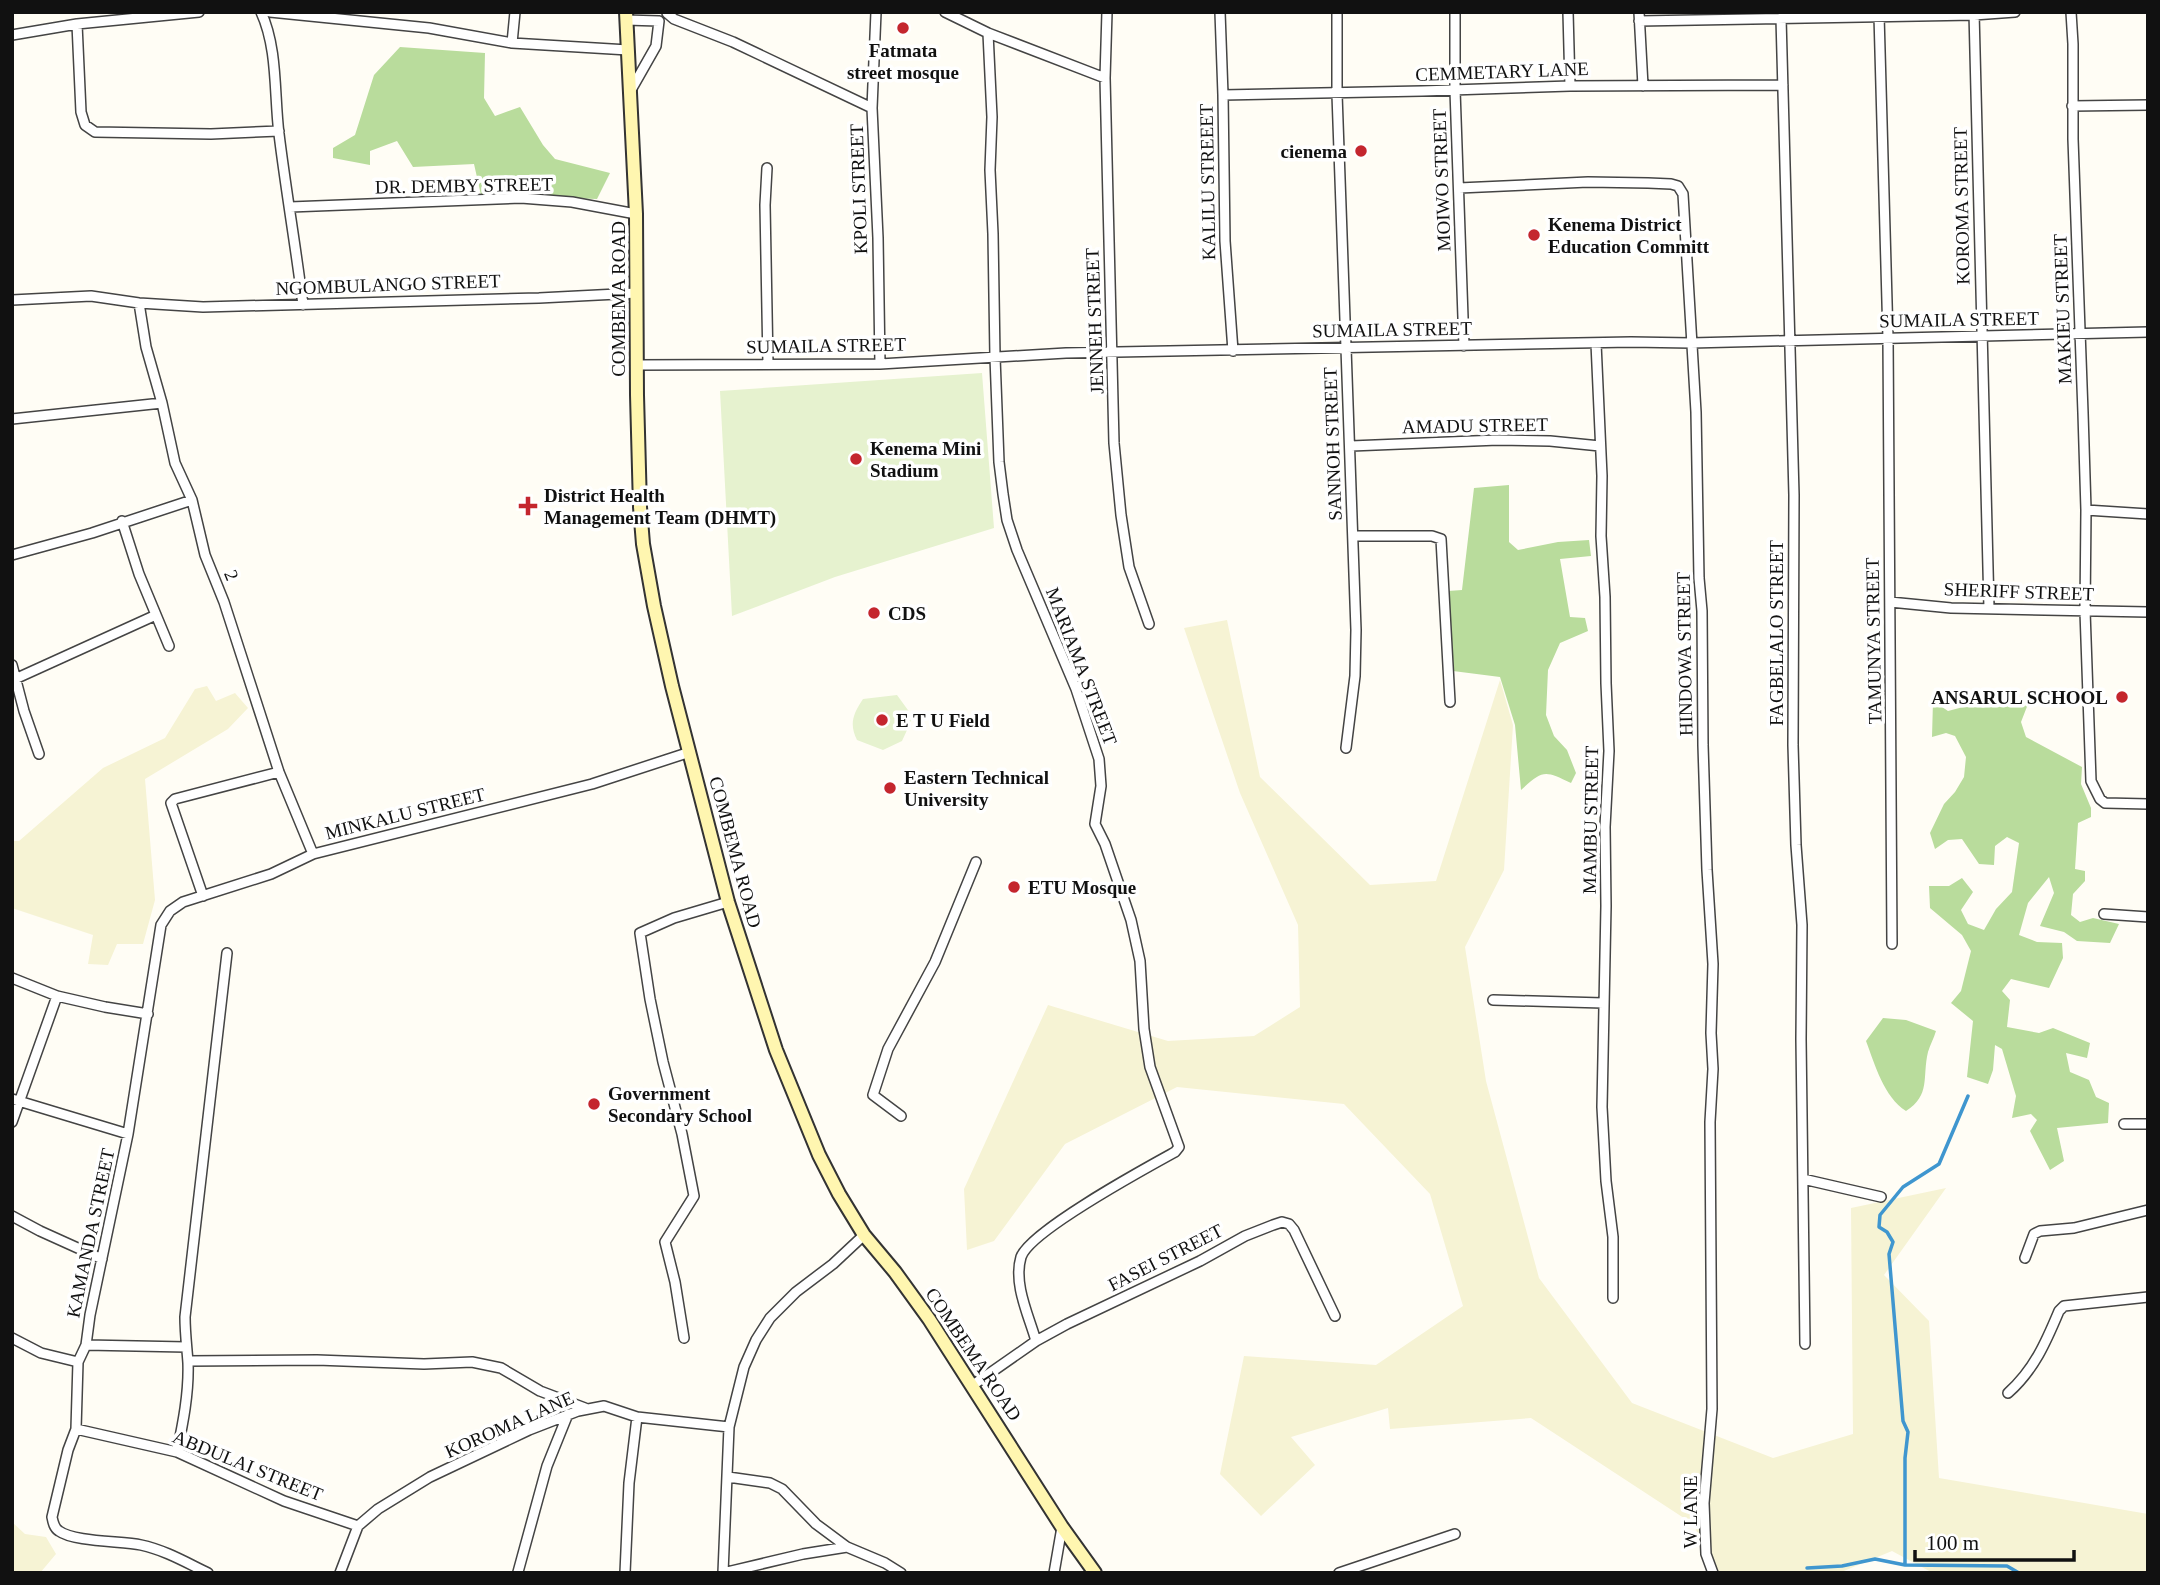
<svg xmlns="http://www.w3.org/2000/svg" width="2160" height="1585" viewBox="0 0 2160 1585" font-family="Georgia,serif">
<rect width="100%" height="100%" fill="#fffdf5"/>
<path fill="#f6f3d4" d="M1227 620 1260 777 1370 885 1436 881 1500 680 1513 725 1504 870 1465 947 1486 1081 1539 1278 1632 1403 1773 1458 1853 1434 1851 1208 1946 1188 1884 1275 1929 1321 1939 1478 2148 1514V1573H1933L1892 1551 1839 1573H1718L1693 1524 1531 1418 1390 1429 1388 1408 1291 1437 1315 1465 1261 1516 1220 1474 1244 1356 1376 1365 1463 1306 1430 1194 1344 1104 1177 1087 1065 1144 994 1241 967 1250 964 1189 1048 1005 1168 1041 1254 1036 1300 1007 1298 925 1240 793 1184 628Z
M207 686 216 701 235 693 248 708 228 729 145 779 155 900 143 944H117L108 965 88 964 93 935 12 908V841H19L103 768 165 738 195 689Z
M12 1522 25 1534 46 1537 56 1554 40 1573H12Z"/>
<path fill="#b9dc9c" d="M400 47 485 53 484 98 495 116 520 107 543 145 555 159 610 173 597 199 481 195 474 164 413 167 397 141 370 151V165L333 158V148L355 135 374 75Z
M1509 485V542L1518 550 1558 542 1589 540 1591 556 1560 559 1570 617 1585 618 1588 631 1560 643 1548 670 1546 715 1554 736 1567 750 1576 773 1571 783C1544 770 1543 770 1521 790L1515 725 1500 677 1453 671 1448 591 1462 590 1474 488Z
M1999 689 2028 704 2021 722 2026 737 2082 767 2081 784 2091 808V817L2078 823 2075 869 2085 871V881L2073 894 2071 915 2080 922 2093 918 2119 924 2110 943 2077 941 2064 932 2040 926 2054 893 2049 877 2028 903 2019 935 2037 942 2062 943 2063 958 2049 988 2011 979 2002 991 2010 1000 2007 1027 2039 1033 2053 1028 2090 1043 2087 1058 2066 1053 2070 1072 2089 1080 2096 1097 2109 1103 2108 1123 2057 1128 2064 1161 2050 1170 2030 1131 2037 1120 2031 1114 2012 1118 2016 1096 2002 1049 1995 1045 1993 1070 1988 1084 1967 1077 1973 1021 1951 1003 1961 991 1971 951 1962 935 1930 908 1929 886H1949L1962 878 1973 892 1961 910 1968 924 1984 930 1996 909 2012 892 2019 843 2007 837 1995 846 1994 865 1979 864 1962 839 1948 840 1935 849 1930 833 1944 804 1955 792 1964 777 1966 757 1955 736 1946 733 1932 737 1933 701 1948 711 1967 706 1987 705Z
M1883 1018 1906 1020 1936 1031C1934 1038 1930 1045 1928 1052 1922 1077 1931 1095 1906 1111 1884 1097 1875 1065 1866 1041Z"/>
<path fill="#e6f2cf" d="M982 373 994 528 835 577 732 616 720 391Z
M897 695 913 717 902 741 883 750 857 740C849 724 853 714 863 699Z"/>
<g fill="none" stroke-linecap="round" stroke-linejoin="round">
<path stroke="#3f96cf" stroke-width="3.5" d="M1905 1565V1458L1908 1432 1903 1421 1889 1254 1893 1242 1887 1232 1879 1227 1880 1215 1903 1187 1939 1164 1968 1096
M1807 1568 1842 1566 1875 1559 1905 1565 2007 1566 2019 1573"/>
<g stroke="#444" stroke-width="12">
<path id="street" d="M261 12C278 49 274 94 279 134 286 191 296 248 303 305
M270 12 429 28 512 43 628 50
M876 12 872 108 878 238 880 364
M945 12 988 33 1105 78
M1107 12 1105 78 1114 443 1121 515 1129 567 1149 624
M1220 12 1223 95 1225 241 1233 351
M1337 12V94L1356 630 1355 676 1346 748
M1455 12V90L1464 346
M1568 12 1570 86
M1639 12 1643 86
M1974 12 1989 608
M2071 12 2073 44V139L2083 413 2086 510 2085 611 2091 781 2100 799 2105 803 2148 804
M667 13 674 19 733 42 872 108
M1879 15 1888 338 1892 944
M1781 18 1794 495 1793 745 1796 845 1802 925 1801 1039 1805 1344
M626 20 659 21
M1639 21 1974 15 2015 12
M77 24 81 112 85 125 95 132 211 134 279 131
M988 33 992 117 990 170 993 234 995 357 999 462 1003 494 1007 520 1017 550 1076 689 1099 759 1101 786 1095 824 1105 844 1131 920 1140 961 1144 1029 1150 1067 1179 1147 1175 1152C1146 1168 1030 1231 1021 1257 1013 1284 1029 1316 1036 1341
M12 35 77 24 199 12
M512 43 515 12
M631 90 656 46 659 21
M1223 95 1422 91 1570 86 1783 85
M2072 106 2148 105
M767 168 765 205 768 364
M1459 188 1588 182 1648 183 1671 184 1678 186 1683 194 1696 412 1699 578 1702 611 1703 745 1707 870 1713 964 1711 1033 1713 1069 1710 1122 1712 1409 1704 1503 1706 1554 1713 1573
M290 207 521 198 572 202 636 214
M12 300 91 296 139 303 203 307 539 298 637 293
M139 303 146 347 162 403 175 463 192 500 205 555 224 602 279 772 313 854
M1596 343 1602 476 1601 536 1605 597 1606 683 1609 751 1605 827 1606 906 1602 1107 1606 1181 1613 1237V1298
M637 365 880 364 1066 353 1631 342 1691 343 2148 332
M12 419 162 403
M1351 446 1498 440 1550 441 1600 446
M2086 510 2148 514
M122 521 139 574 169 646
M1353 536H1432L1441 539 1450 702
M12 555 92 533 192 500
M1890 602 1951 608 2148 612
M12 665 24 711 39 754
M15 679 156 615
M203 896 171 803 175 799 279 772
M2104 914 2148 917
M12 978 57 996 105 1007 148 1014
M1493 1000 1603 1003
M12 1099 128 1134
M901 1116 873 1095 888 1049 935 962 976 862
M12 1122 57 996
M2124 1124H2148
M1803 1179 1881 1197
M12 1216 40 1231 102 1259
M2025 1258 2034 1234 2040 1231 2074 1228 2148 1210
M12 1338 41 1353 78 1362
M684 1338 675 1282 665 1242 694 1196 682 1134 663 1062 650 999 640 933 674 918 728 902
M86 1345 186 1347
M188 1361 317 1360 424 1364 472 1362 501 1368 540 1391 585 1408
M973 1385 1036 1341 1067 1324 1200 1261 1245 1236 1273 1225 1282 1222 1289 1224 1294 1230 1335 1316
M2008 1393C2034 1370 2046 1342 2059 1311L2064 1306 2148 1297
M76 1429 177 1452 284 1501 358 1526
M177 1452C183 1423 189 1393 188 1363 187 1348 185 1333 185 1317L227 953
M728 1477 770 1483 782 1489 816 1524 847 1547 885 1563 901 1573
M847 1547 803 1554 723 1573 729 1427 744 1367 756 1340 770 1318 796 1292 833 1264 864 1235
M518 1572 547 1466 568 1414
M208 1573C187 1563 165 1550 141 1545 122 1541 74 1542 59 1531 54 1528 53 1522 52 1517L68 1450 76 1429 78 1362 86 1345 90 1315 128 1134 161 925 170 911 183 902 271 874 313 854 592 784 690 752
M340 1573 358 1526 378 1509 430 1477 529 1430 578 1411 604 1406 637 1417 729 1427
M625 1573 629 1483 637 1417
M1054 1573 1062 1527
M1339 1573 1455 1534"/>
</g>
<g stroke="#333" stroke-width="16">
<path id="secondary" d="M626 12 636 214 637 395 640 507 643 544 654 606 672 686 728 902 776 1050 819 1155 839 1194 864 1235 895 1272 929 1319 1062 1527 1095 1573"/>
</g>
<use href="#street" stroke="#fff" stroke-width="9"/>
<use href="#secondary" stroke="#fff6b0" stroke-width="12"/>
</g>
<g fill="#c4262e" stroke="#fff" stroke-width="2.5">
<circle cx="903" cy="28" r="7"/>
<circle cx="1361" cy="151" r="7"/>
<circle cx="1534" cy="235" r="7"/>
<circle cx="856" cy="459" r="7"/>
<path d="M524.5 495.5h7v7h7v7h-7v7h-7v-7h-7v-7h7z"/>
<circle cx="874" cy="613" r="7"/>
<circle cx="2122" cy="697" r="7"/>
<circle cx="882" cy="720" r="7"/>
<circle cx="890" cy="788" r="7"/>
<circle cx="1014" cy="887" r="7"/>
<circle cx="594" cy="1104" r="7"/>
</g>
<g text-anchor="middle" stroke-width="7" stroke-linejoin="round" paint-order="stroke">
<g font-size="19" font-weight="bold" fill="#111" stroke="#fff" text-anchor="start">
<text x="903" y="57" text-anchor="middle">Fatmata<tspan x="903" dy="22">street mosque</tspan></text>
<text x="1347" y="158" text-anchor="end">cienema</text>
<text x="1548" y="231">Kenema District<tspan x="1548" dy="22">Education Committ</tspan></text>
<text x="870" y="455">Kenema Mini<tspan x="870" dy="22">Stadium</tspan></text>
<text x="544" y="502">District Health<tspan x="544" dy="22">Management Team (DHMT)</tspan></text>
<text x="888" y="620">CDS</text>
<text x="2108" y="704" text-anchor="end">ANSARUL SCHOOL</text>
<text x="896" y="727">E T U Field</text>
<text x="904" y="784">Eastern Technical<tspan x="904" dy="22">University</tspan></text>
<text x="1028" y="894">ETU Mosque</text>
<text x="608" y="1100">Government<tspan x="608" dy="22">Secondary School</tspan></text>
</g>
<g font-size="19" fill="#111" stroke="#fff">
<text transform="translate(1502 71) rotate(-2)" y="7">CEMMETARY LANE</text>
<text transform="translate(1441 180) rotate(-92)" y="7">MOIWO STREET</text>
<text transform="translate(1207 182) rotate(-91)" y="7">KALILU STREEET</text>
<text transform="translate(464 185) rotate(-1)" y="7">DR. DEMBY STREET</text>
<text transform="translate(858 189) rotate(-92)" y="7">KPOLI STREET</text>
<text transform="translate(1961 206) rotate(-91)" y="7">KOROMA STREET</text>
<text transform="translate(388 284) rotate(-2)" y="7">NGOMBULANGO STREET</text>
<text transform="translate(618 299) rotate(-90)" y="7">COMBEMA ROAD</text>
<text transform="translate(2062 309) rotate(-92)" y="7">MAKIEU STREET</text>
<text transform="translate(1959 319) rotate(-1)" y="7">SUMAILA STREET</text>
<text transform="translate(1094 321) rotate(-92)" y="7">JENNEH STREET</text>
<text transform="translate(1392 329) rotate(-1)" y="7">SUMAILA STREET</text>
<text transform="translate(826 345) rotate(-1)" y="7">SUMAILA STREET</text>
<text transform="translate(1475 425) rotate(-1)" y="7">AMADU STREET</text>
<text transform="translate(1332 444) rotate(-92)" y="7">SANNOH STREET</text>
<text transform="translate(232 575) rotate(68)" y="7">2</text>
<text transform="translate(2019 591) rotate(2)" y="7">SHERIFF STREET</text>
<text transform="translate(1776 633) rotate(-90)" y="7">FAGBELALO STREET</text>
<text transform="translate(1873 641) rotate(-91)" y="7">TAMUNYA STREET</text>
<text transform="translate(1684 654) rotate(-91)" y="7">HINDOWA STREET</text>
<text transform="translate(1082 666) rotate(69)" y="7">MARIAMA STREET</text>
<text transform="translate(405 813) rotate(-14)" y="7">MINKALU STREET</text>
<text transform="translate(1590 820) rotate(-89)" y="7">MAMBU STREET</text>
<text transform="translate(736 852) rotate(75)" y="7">COMBEMA ROAD</text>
<text transform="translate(90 1233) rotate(-78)" y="7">KAMANDA STREET</text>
<text transform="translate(1165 1257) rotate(-27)" y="7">FASEI STREET</text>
<text transform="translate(974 1354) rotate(56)" y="7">COMBEMA ROAD</text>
<text transform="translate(509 1424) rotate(-24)" y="7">KOROMA LANE</text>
<text transform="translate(248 1465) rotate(22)" y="7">ABDULAI STREET</text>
<text transform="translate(1690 1512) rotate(-90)" y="7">W LANE</text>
</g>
</g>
<rect width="2160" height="1585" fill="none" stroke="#111111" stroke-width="28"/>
<path d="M1915 1550v10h159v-10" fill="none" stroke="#111111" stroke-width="3.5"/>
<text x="1926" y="1550" font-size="21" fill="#111111" stroke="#ffffff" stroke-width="5" paint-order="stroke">100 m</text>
</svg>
